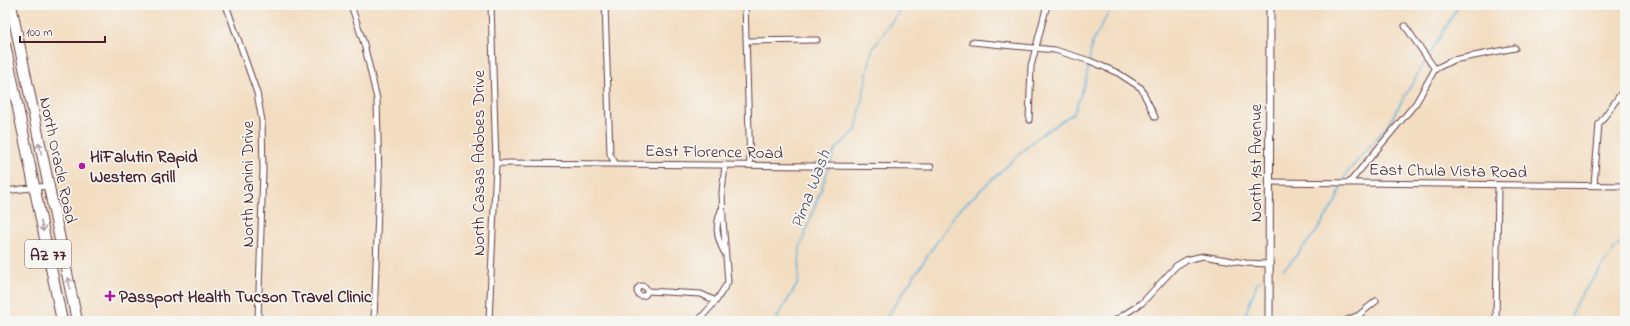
<svg xmlns="http://www.w3.org/2000/svg" width="1630" height="326" viewBox="0 0 1630 326" font-family="'Indie Flower',sans-serif">
<rect width="100%" height="100%" fill="#f6f6f2"/>
<filter id="ink" filterUnits="userSpaceOnUse"><feTurbulence type="fractalNoise" baseFrequency=".025" numOctaves="2"/><feDisplacementMap in="SourceGraphic" scale="8" xChannelSelector="R" yChannelSelector="G"/><feConvolveMatrix kernelMatrix="1 2 1 2 8 2 1 2 1" color-interpolation-filters="sRGB"/></filter>
<filter id="wash" filterUnits="userSpaceOnUse"><feTurbulence type="fractalNoise" baseFrequency=".012" numOctaves="4" result="noise"/><feDisplacementMap in="SourceGraphic" scale="16" xChannelSelector="R" yChannelSelector="G"/><feGaussianBlur stdDeviation="0.9" result="paint"/><feColorMatrix in="noise" values="0 0 0 0 0 0 0 0 0 0 0 0 0 0 0 0 0 1.4 0 .05"/><feComposite in="paint" operator="in"/></filter>
<g filter="url(#wash)">
<rect width="100%" height="100%" fill="#f3ddc1"/>
<g fill="none" stroke-linecap="round" stroke-linejoin="round">
<path stroke="#5db3da" stroke-width="1.5" d="M1428 57 1459 5
M1283 269 1289 264 1317 231 1336 201 1346 174 1388 125 1426 60
M775 321 798 283 800 248 835 150 856 130 872 50 903 5
M884 321 957 212 1039 136 1074 113 1086 80 1092 43 1113 5
M1243 321 1257 283 1261 280
M1569 321 1576 303 1616 247 1625 240"/>
</g>
</g>
<g filter="url(#ink)">
<g fill="none" stroke-linecap="round" stroke-linejoin="round">
<g stroke="#633c42" stroke-width="7">
<path id="street" d="M226 5 257 93 262 121 263 170 258 321
M351 5 364 44 377 99 379 180 374 321
M605 5 610 154 615 163
M745 5 750 165
M1405 26 1435 69
M747 41 817 40
M972 42 1055 50 1090 61 1118 73 1141 88 1155 117
M1029 120 1031 66 1047 5
M496 163 931 167
M1270 182 1625 186
M1349 183 1416 103 1435 69 1453 60 1515 48
M1594 185 1599 124 1625 88
M5 191 48 186
M721 210C715 227 716 236 724 252
M637 291a5 5 0 1 1 10 0a5 5 0 1 1-10 0Z
M647 291 701 294 716 301
M489 321 496 163 491 5
M698 321 716 301 728 282 723 220 722 192 725 165
M1114 321 1142 303 1176 266 1186 260 1203 256 1245 263 1270 264
M1345 321 1359 315 1376 301
M1496 321 1498 186"/>
</g>
<g stroke="#633c42" stroke-width="9">
<path id="secondary" d="M1269 321 1270 5"/>
</g>
<g stroke="#633c42" stroke-width="12">
<path id="highway" d="M11 5 77 321
M5 45 62 321"/>
</g>
<use href="#street" stroke="#fff" stroke-width="5"/>
<use href="#secondary" stroke="#fff" stroke-width="7"/>
<use href="#highway" stroke="#fff" stroke-width="10"/>
</g>
<defs><path id="oneway-shaft" d="M-6 0H5M1.5-3L5.5 0L1.5 3" fill="none" stroke-width="1.6" stroke-linecap="round" stroke-linejoin="round"/></defs>
<g stroke="#ae9aa0">
<use href="#oneway-shaft" transform="translate(40 148) rotate(-102)"/>
<use href="#oneway-shaft" transform="translate(42 226) rotate(78)"/>
<use href="#oneway-shaft" transform="translate(69 283) rotate(-102)"/>
</g>
</g>
<g fill="#b5179e" stroke="#f6f6f2" stroke-width="1.5">
<circle cx="82" cy="166" r="4"/>
<path d="M108 290h4v4h4v4h-4v4h-4v-4h-4v-4h4z"/>
</g>
<g text-anchor="middle" stroke-width="3.5" stroke-linejoin="round" paint-order="stroke">
<rect fill="#f6f6f2" stroke="#7e6067" stroke-width="1" x="25" y="240" width="46" height="28" rx="3"/>
<g font-size="16" font-weight="bold" fill="#4a1f2b">
<text x="48" y="260">AZ 77</text>
</g>
<g font-size="17" fill="#4a1f2b" stroke="#f6f6f2">
<text transform="translate(714 151) rotate(1)" y="6">East Florence Road</text>
<text transform="translate(59 160) rotate(78)" y="6">North Oracle Road</text>
<text transform="translate(478 163) rotate(-90)" y="6">North Casas Adobes Drive</text>
<text transform="translate(1255 163) rotate(-90)" y="6">North 1st Avenue</text>
<text transform="translate(1448 170) rotate(1)" y="6">East Chula Vista Road</text>
<text transform="translate(247 184) rotate(-90)" y="6">North Nanini Drive</text>
</g>
<g font-size="17" font-weight="bold" fill="#4a1f2b" stroke="#f6f6f2" text-anchor="start">
<text x="90" y="162">HiFalutin Rapid<tspan x="90" dy="20">Western Grill</tspan></text>
<text x="119" y="302">Passport Health Tucson Travel Clinic</text>
</g>
<g font-size="18" font-style="italic" fill="#515368" stroke="#f6f6f2">
<text transform="translate(810 189) rotate(-69)" y="6">Pima Wash</text>
</g>
</g>
<rect width="1630" height="326" fill="none" stroke="#f6f6f2" stroke-width="20"/>
<path d="M20 36v6h85v-6" fill="none" stroke="#4a1f2b" stroke-width="2"/>
<text x="26" y="36" font-size="12" fill="#4a1f2b" stroke="#f6f6f2" stroke-width="3" paint-order="stroke">100 m</text>
</svg>
